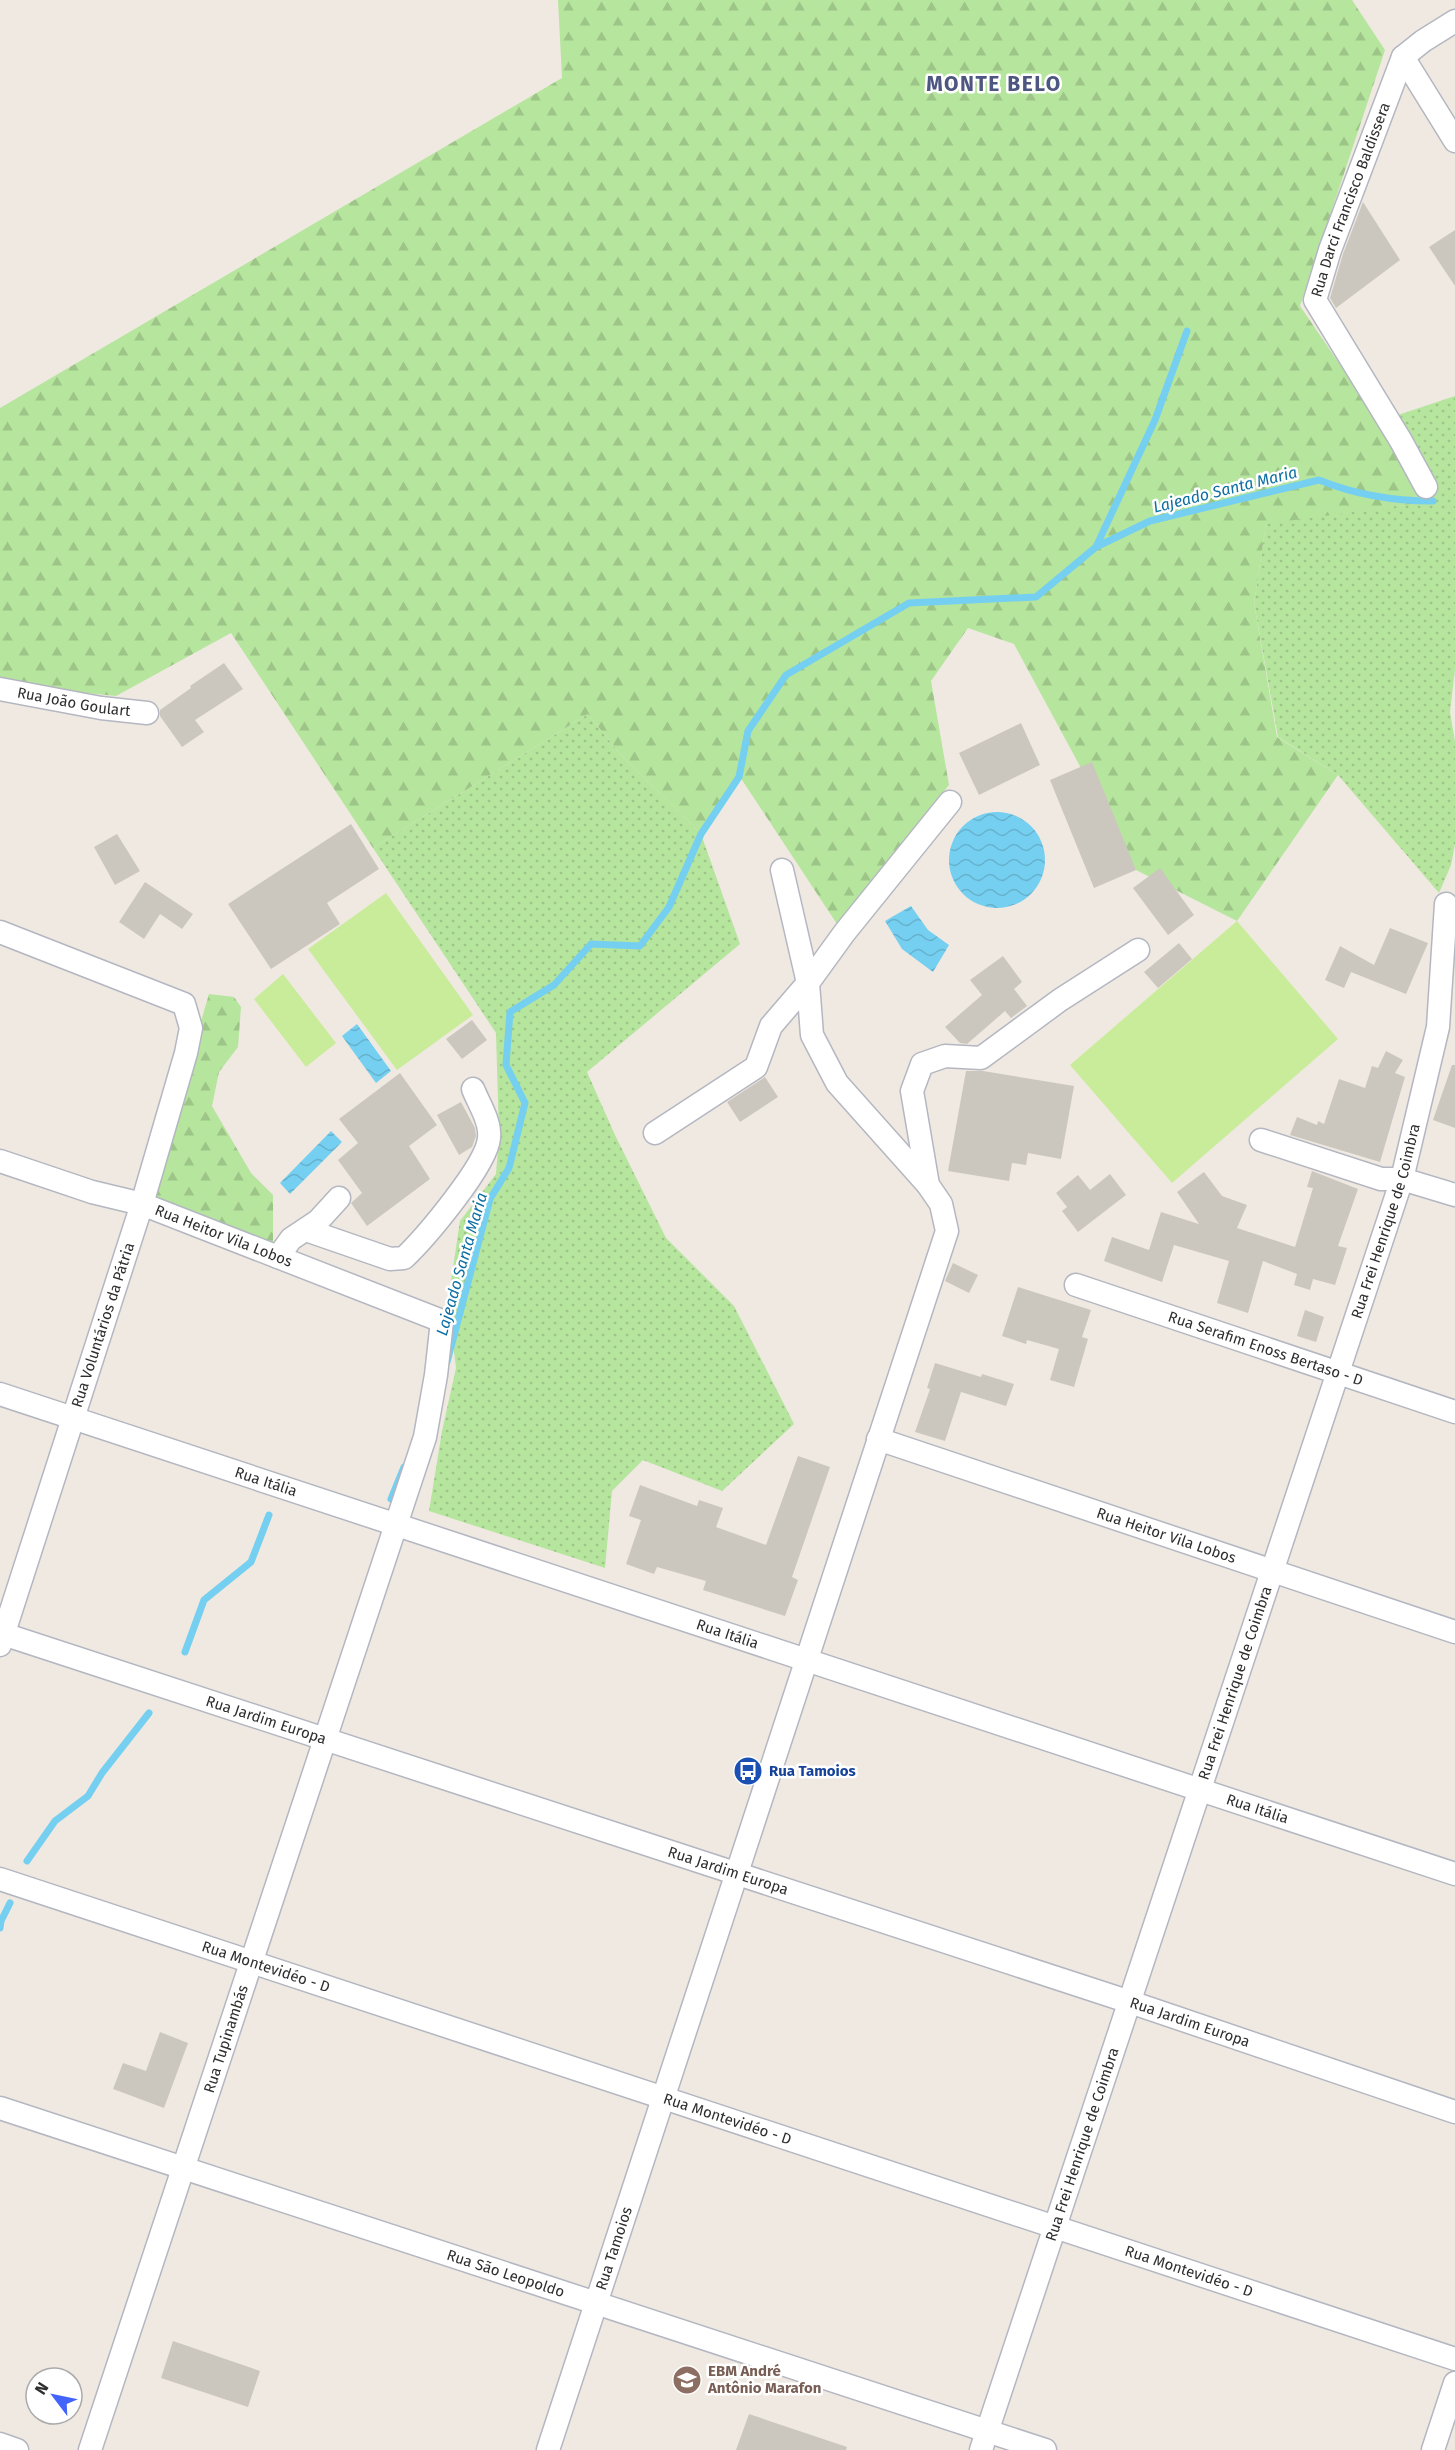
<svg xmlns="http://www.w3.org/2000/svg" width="1455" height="2450" viewBox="0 0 1455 2450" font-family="'Fira Sans',sans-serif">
<defs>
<pattern id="grass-dots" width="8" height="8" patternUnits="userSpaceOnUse" patternTransform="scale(1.5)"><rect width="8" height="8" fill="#b6e59e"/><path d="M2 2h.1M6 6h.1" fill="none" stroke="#9dc588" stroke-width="1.8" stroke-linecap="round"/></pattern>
<pattern id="forest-firs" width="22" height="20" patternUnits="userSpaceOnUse" patternTransform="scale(1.5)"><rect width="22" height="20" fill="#b6e59e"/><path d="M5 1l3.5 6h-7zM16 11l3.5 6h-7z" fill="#9dc588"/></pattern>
<pattern id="water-waves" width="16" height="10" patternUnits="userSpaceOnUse" patternTransform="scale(1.5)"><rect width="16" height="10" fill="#75cff0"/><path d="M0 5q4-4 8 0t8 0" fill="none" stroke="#66b2ce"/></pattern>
</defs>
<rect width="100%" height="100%" fill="#efe9e1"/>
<path fill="url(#grass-dots)" d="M1455 396V669L1450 712 1455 742V844L1451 865 1439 893 1338 775 1278 737 1254 603 1266 523 1433 501 1398 415Z
M588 714 621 755 701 834 740 944 587 1072 615 1135 666 1238 734 1306 794 1424 722 1491 643 1460 612 1491 605 1568 429 1511 442 1431 456 1368 448 1301 460 1221 496 1174 499 1135 496 1033 373 848Z"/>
<path fill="url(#forest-firs)" d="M558 0H1352L1385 50 1300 306 1433 501 1266 524 1254 603 1277 737 1338 775 1237 921 1136 870 1014 644 968 628 931 681 949 785 837 924 740 777 701 834 621 755 588 714 373 848 231 633 116 696 76 692 0 679V408L562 78Z
M209 994 234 997 241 1007 238 1047 219 1072 212 1106 251 1173 273 1195V1246L149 1199Z"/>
<path fill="#c9ec9a" d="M386 893 473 1015 397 1070 308 949Z
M1237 921 1338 1039 1172 1183 1070 1065Z
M283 974 336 1043 306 1067 254 999Z"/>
<path fill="url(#water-waves)" d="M949 860a48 48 0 1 1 96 0a48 48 0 1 1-96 0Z
M911 906 928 930 949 945 933 972 902 949 885 921Z
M357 1024 391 1071 376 1083 342 1036Z
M331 1131 342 1142 290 1194 280 1183Z"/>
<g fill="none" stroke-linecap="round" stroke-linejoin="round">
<path stroke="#75cff0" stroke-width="7" d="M1096 547 1155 420 1187 331
M447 1362 490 1199 509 1168 525 1103 506 1065 510 1012 554 985 591 944 640 946 669 907 701 834 739 777 748 731 786 675 909 603 1036 597 1096 547 1150 521 1319 480C1356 495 1393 501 1433 501
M391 1499 404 1467
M185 1652 204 1600 251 1562 269 1515
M27 1861 55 1821 88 1796 102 1773 149 1713
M0 1928 1 1921 10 1903"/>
</g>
<path fill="#cbc7bf" d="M1363 202 1400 260 1336 308 1330 298 1343 254Z
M1455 230V286L1429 247Z
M224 663 243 689 195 720 204 732 182 747 160 716V710L191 688 190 686Z
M1021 723 1040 765 979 795 959 753Z
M1092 762 1136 870 1094 888 1050 780Z
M351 824 379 869 327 903 340 924 271 969 228 904Z
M117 834 140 871 115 885 94 847Z
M1160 868 1194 915 1168 935 1133 888Z
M145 882 193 914 182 929 160 914 144 939 119 922Z
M1390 928 1428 943 1406 994 1351 972 1344 988 1325 980 1340 946 1374 965Z
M1179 943 1192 959 1158 988 1144 972Z
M1003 956 1022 982 1014 989 1027 1006 1011 1018 1005 1011 967 1044 960 1043 945 1027 982 995 970 980Z
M472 1020 487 1040 462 1059 446 1039Z
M1386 1051 1403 1060 1395 1073 1405 1077 1380 1162 1290 1135 1297 1117 1317 1125 1318 1121 1324 1124 1339 1079 1365 1088 1372 1066 1378 1068Z
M1452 1065H1455V1128L1433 1120Z
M966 1071H983L1074 1086 1061 1159 1028 1153 1026 1165 1012 1163 1009 1181 948 1171Z
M400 1073 437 1125 409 1146 430 1179 367 1226 351 1203 362 1193 338 1160 358 1143 339 1119Z
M765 1077 778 1097 740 1122 727 1102Z
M461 1102 475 1128 476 1136 472 1147 459 1155 437 1115Z
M1312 1171 1358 1189 1338 1246 1347 1248 1335 1285 1313 1279 1310 1290 1294 1285 1297 1274 1263 1261 1248 1313 1217 1303 1229 1261 1174 1245 1162 1282 1104 1261 1112 1237 1149 1250 1161 1212 1199 1224 1177 1192 1204 1172 1222 1196 1247 1205 1237 1228 1295 1247 1313 1188 1307 1187Z
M1110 1174 1126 1195 1078 1232 1062 1211 1067 1207 1056 1193 1078 1175 1090 1190Z
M953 1263 978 1275 969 1293 945 1281Z
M1018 1287 1091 1310 1082 1337 1088 1339 1074 1387 1050 1380 1059 1349 1027 1340 1026 1344 1002 1336Z
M1305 1310 1324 1317 1316 1342 1297 1336Z
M935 1363 981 1377 982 1374 1014 1384 1006 1406 961 1392 945 1441 915 1432 930 1389 927 1388Z
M798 1456 830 1467 792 1577 798 1580 785 1616 703 1590 706 1581 657 1567 654 1574 626 1564 641 1520 629 1516 640 1485 697 1506 699 1500 723 1508 716 1527 766 1545Z
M160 2032 188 2043 164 2108 113 2089 123 2063 146 2071Z
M173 2341 260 2371 248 2407 161 2378Z
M749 2414 847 2447 846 2450H736Z"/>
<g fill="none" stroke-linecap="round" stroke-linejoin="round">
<g stroke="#b4b7c1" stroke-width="25">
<g id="minor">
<path d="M1403 57 1455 141"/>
<path id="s1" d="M1426 487 1401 441 1315 300 1330 250 1403 57 1423 41 1455 21"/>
<path id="s2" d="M0 689 101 708 147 713"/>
<path d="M0 932 184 1004 191 1028 186 1053 142 1204 0 1645"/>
<path d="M655 1133 756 1067 771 1026 808 983 782 870"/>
<path d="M1261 1140 1381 1179H1402L1455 1195"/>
<path id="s3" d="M0 1161 92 1192 142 1204 442 1321 436 1375 425 1437 90 2450"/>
<path d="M928 1185 912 1091 922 1064 945 1056 981 1058 1060 1000 1138 950"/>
<path d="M306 1230 390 1259 404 1258C425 1238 487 1165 489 1138 491 1122 479 1104 473 1089"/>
<path d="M278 1257 291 1239 318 1221 339 1198"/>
<path id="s4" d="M1076 1285 1455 1412"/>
<path id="s5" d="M0 1394 1455 1874"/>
<path id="s6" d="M878 1439 1455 1632"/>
<path id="s7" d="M0 1633 1130 2002 1455 2112"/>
<path id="s8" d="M0 1879 1455 2359"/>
<path id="s9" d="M0 2108 1045 2450"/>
<path d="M0 2444 17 2450"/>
<path id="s10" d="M548 2450 947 1231 941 1204 928 1185 837 1083 812 1035 808 983 845 932 950 802"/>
<path id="s11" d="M981 2450 1402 1179 1438 1027 1446 904"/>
<path d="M1433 2450 1455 2383"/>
</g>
</g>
<use href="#minor" stroke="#fff" stroke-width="22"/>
</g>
<defs>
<g id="bus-disc" transform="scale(1.5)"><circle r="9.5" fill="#1a4fb4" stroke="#fff"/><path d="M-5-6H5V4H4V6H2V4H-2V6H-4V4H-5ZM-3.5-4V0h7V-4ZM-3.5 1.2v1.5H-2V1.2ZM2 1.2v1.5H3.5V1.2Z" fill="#fff"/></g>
<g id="school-disc" transform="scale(1.5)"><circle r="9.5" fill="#8d6e63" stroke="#fff"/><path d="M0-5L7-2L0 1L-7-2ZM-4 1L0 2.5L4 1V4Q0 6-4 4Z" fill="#fff"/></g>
</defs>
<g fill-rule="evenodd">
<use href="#bus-disc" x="748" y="1771"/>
<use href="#school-disc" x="687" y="2380"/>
</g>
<g text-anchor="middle" stroke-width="5" stroke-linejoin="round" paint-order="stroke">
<g font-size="15" fill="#2e2e2e" stroke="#fff">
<text dy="5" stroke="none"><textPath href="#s1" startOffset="324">Rua Darci Francisco Baldissera</textPath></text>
<text dy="5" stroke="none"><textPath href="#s2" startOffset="75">Rua João Goulart</textPath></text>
<text dy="5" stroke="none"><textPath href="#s11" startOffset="1294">Rua Frei Henrique de Coimbra</textPath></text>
<text dy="5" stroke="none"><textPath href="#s3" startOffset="236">Rua Heitor Vila Lobos</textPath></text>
<text transform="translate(103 1325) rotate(-72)" y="5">Rua Voluntários da Pátria</text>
<text dy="5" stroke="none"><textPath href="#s4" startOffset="200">Rua Serafim Enoss Bertaso - D</textPath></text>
<text dy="5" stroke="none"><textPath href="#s5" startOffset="280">Rua Itália</textPath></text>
<text dy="5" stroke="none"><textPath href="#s6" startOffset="304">Rua Heitor Vila Lobos</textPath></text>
<text dy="5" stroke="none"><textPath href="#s5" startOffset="766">Rua Itália</textPath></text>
<text dy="5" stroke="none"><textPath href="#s11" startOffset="808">Rua Frei Henrique de Coimbra</textPath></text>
<text dy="5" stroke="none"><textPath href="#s7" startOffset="280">Rua Jardim Europa</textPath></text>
<text dy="5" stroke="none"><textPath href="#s5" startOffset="1324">Rua Itália</textPath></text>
<text dy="5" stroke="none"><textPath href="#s7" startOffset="766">Rua Jardim Europa</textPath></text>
<text dy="5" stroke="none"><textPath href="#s8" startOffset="280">Rua Montevidéo - D</textPath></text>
<text dy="5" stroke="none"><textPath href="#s7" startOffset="1252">Rua Jardim Europa</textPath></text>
<text transform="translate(226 2039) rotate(-72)" y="5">Rua Tupinambás</text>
<text dy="5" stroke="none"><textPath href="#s8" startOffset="766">Rua Montevidéo - D</textPath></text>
<text dy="5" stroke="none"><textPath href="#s11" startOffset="322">Rua Frei Henrique de Coimbra</textPath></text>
<text dy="5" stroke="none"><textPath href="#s10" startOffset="212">Rua Tamoios</textPath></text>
<text dy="5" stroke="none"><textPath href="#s8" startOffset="1252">Rua Montevidéo - D</textPath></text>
<text dy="5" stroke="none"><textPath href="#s9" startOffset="532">Rua São Leopoldo</textPath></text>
</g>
<g font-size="15" font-weight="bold" fill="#164399" stroke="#fff" text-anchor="start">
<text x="769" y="1776">Rua Tamoios</text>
</g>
<g font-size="15" font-weight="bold" fill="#785e54" stroke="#fff" text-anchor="start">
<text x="708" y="2376">EBM André<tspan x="708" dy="17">Antônio Marafon</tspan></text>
</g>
<g font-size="16" font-style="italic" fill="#0d6fa3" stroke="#fff">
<text transform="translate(1225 489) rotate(-14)" y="6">Lajeado Santa Maria</text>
<text transform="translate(461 1264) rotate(-74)" y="6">Lajeado Santa Maria</text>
</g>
<g font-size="21" font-weight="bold" letter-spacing="1.5" fill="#4d5680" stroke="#fff">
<text x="994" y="91">MONTE BELO</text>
</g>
</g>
<g transform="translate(54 2396) rotate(302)"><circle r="28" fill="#ffffff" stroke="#ababab" stroke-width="1.5"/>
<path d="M0-4.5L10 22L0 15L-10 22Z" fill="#4264fb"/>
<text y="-9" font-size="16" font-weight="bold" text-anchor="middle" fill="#2e2e2e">N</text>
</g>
</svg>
